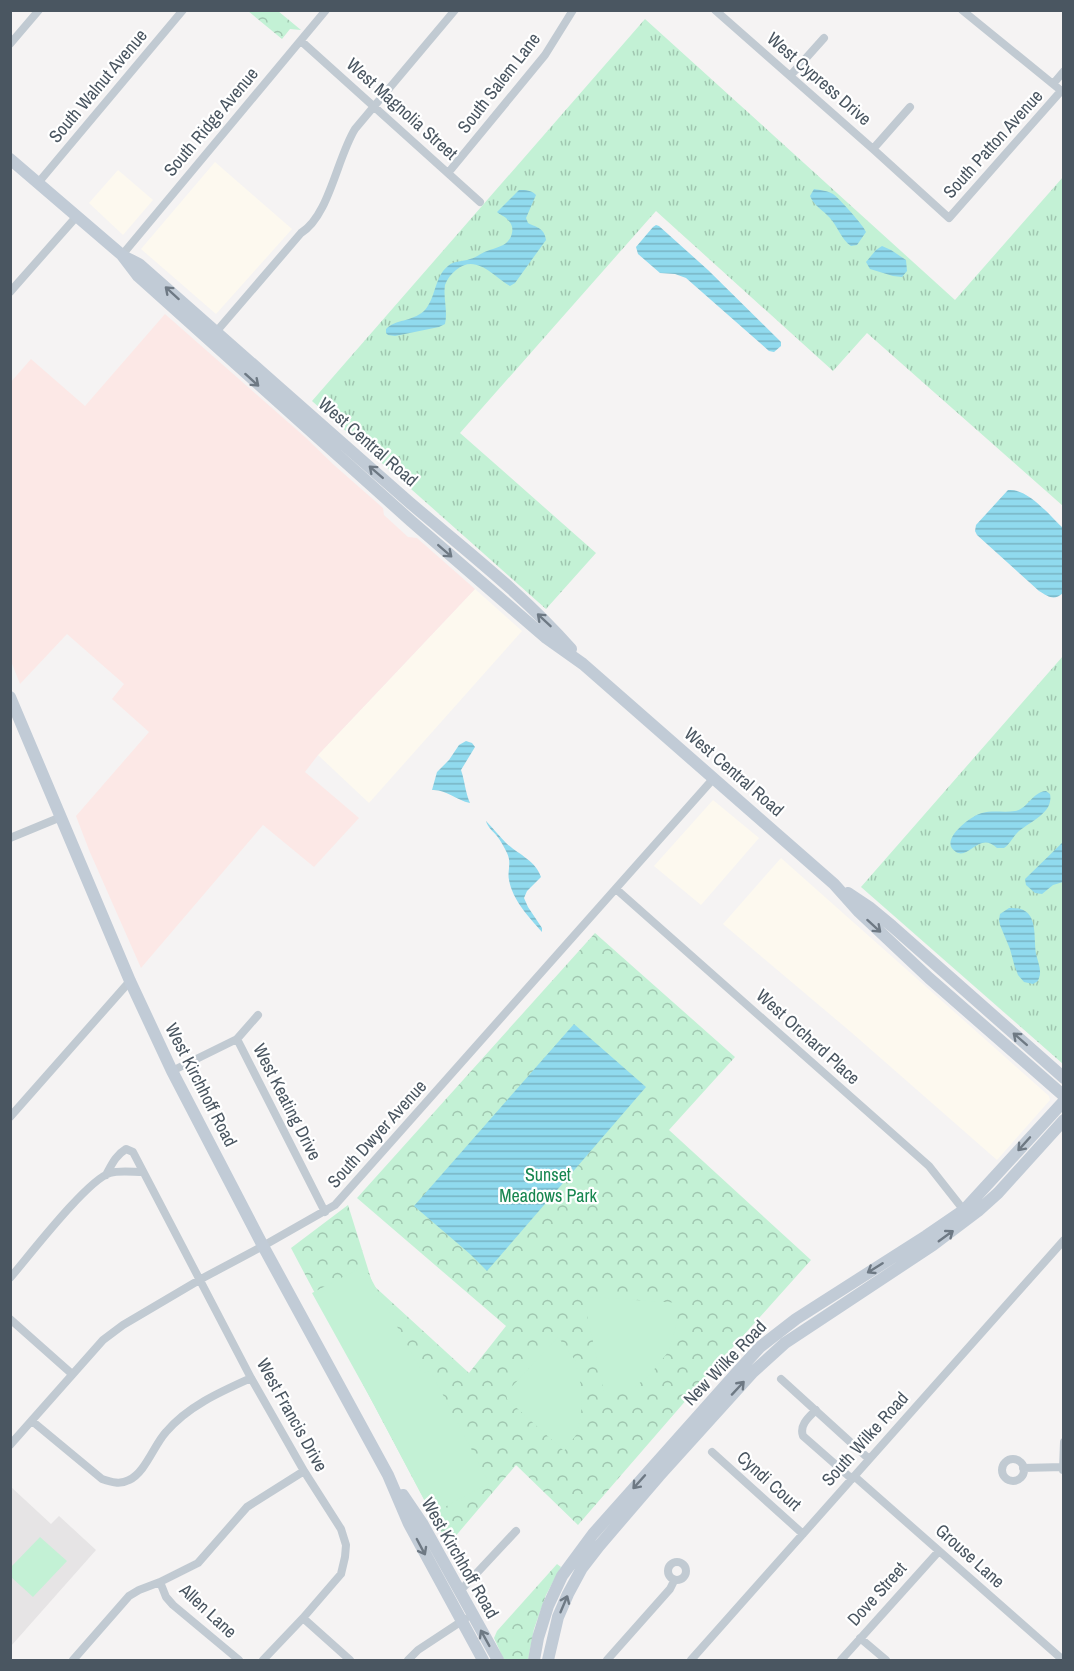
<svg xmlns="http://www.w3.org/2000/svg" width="1074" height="1671" viewBox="0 0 1074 1671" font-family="'Archivo Narrow',sans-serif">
<defs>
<pattern id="grass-tufts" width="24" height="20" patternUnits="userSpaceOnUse" patternTransform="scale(1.5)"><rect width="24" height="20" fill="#c3f1d5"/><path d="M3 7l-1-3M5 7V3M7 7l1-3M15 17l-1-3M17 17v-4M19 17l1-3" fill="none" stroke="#a0c6b0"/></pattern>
<pattern id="park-crowns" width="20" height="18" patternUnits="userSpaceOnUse" patternTransform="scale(1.5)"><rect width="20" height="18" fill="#c3f1d5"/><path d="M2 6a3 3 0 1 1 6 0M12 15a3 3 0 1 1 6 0" fill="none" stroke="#a0c6b0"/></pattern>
<pattern id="water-rules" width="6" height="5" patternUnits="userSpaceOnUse" patternTransform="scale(1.5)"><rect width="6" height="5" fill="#90daee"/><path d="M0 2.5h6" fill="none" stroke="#78b4c4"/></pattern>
</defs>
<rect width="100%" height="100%" fill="#f5f3f3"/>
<path fill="#fdf9ef" d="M215 162 292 229 216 314 141 249Z
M118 170 153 200 123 235 89 203Z
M475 589 522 631 369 803 318 755Z
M713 800 759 838 701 905 654 866Z
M781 858 1049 1096 1050 1100 997 1160 852 1033 723 924Z"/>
<path fill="#e6e4e5" d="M11 1487 51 1524 59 1516 96 1550 11 1646Z"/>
<path fill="#fce8e6" d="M165 314 305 437 334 465 383 508 384 515 408 537 417 538 475 589 318 755 305 772 359 818 314 867 263 825 141 968 89 850 76 816 149 732 112 699 124 684 67 634 20 684 11 661 10 383 31 359 85 406Z"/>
<path fill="url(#grass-tufts)" d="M645 19 955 300 1063 177V506L867 333 833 371 656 211 460 433 596 553 546 609 312 401Z
M1063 656V1064L861 887Z"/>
<path fill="url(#park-crowns)" d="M248 11H278L301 30 290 29 282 39Z
M595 933 735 1057 669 1130 811 1260 707 1376 578 1525 516 1465 448 1545 291 1248 348 1205 373 1285 469 1373 506 1326 357 1198Z
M557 1564 561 1567 546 1595 534 1629 528 1660H504L494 1638 497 1631Z"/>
<path fill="#c3f1d5" d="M364 1266 423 1374 430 1370 489 1483 432 1514 373 1403 312 1293Z
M591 1297 680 1303 676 1325 669 1351 648 1377 627 1392H604L585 1305Z
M558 1337 575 1360 582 1390 581 1416 576 1435 564 1451 507 1399 506 1393Z
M40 1537 67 1561 33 1597 11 1577V1567Z"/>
<path fill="url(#water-rules)" d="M814 189C820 190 828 191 833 194 839 198 864 226 866 232L857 245 851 246C841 239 838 227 830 218 823 210 814 206 810 196Z
M519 190C526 190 531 190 536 195L526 218 528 223C538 228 544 228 546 240L515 283 510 286C493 276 476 253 456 270 451 274 447 279 445 285 443 298 448 311 445 324L439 327 395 336 388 335 386 333V329C396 319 411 322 424 311 436 299 434 277 448 266 455 260 462 262 470 259 476 258 481 253 487 251 498 247 509 246 512 233 513 228 512 224 508 220 505 216 500 215 497 212Z
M656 225 659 226 708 270 781 342V346L774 352 769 351 686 278 675 274 660 273 638 254 636 247 653 227Z
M882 246 891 250 906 260 907 271 902 277 893 276 870 269 866 262 876 250Z
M1008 490C1028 488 1049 515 1063 528V593C1054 601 1049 597 1039 591L977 535 975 531 976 525Z
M466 741 472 743 475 747 461 770C465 782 465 791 470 803 456 800 446 789 432 790L437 772 449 760 459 745Z
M1046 791 1050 794C1054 814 1028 822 1017 833 1012 838 1010 844 1004 848H997C979 831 969 860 956 852 937 841 972 815 982 813 993 810 1004 813 1015 811 1028 809 1032 792 1046 791Z
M486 821C493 828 499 836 506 843 518 854 536 861 541 877L527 891 524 898 528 907 542 928V932C529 917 513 901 509 880 507 871 512 863 507 853 504 847 501 841 497 836 493 831 488 828 486 821Z
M1063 842V882L1053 885 1042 894 1035 893 1026 885 1025 879Z
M1009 908C1040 906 1033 935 1036 954 1038 962 1042 971 1039 978 1038 982 1036 982 1033 984L1024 982 1018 975 1014 964 1010 949 1000 925 999 920 1000 914Z
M574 1024 646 1087 487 1271 470 1254 414 1206Z"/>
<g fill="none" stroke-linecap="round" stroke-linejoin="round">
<path stroke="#c1cad2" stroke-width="8" d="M715 10 873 149 949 218 1061 91
M962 10 1064 93
M301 41 480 202
M10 44 39 10
M790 76 824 38
M1053 84 1064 71
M873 149 910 107
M448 173 545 55 573 10
M38 183 183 10
M122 255 326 10
M10 292 77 216
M216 332 301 233C329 216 337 158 355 129L455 10
M10 838 61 817
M616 889 929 1166 966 1213
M237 1039 325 1212
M172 1071 237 1039 258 1015
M10 1117 130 981
M106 1175C112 1164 116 1155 126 1149L133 1152 251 1378 304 1471 341 1529 346 1545 345 1557 341 1574 303 1618 263 1660
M10 1278C29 1256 87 1180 110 1173 119 1170 133 1172 143 1172
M10 1319 72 1374
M781 1379 869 1459
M816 1410C809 1417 799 1425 803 1436L852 1479
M32 1421 102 1479C111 1482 120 1485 129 1480 145 1473 154 1445 166 1432 188 1406 220 1392 251 1378
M10 1445 103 1340 123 1325 201 1279 263 1246 335 1205 713 779
M712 1452 803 1534
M1002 1470a11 11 0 1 1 22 0a11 11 0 1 1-22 0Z
M1023 1468 1063 1467
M1063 1470 1064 1442
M854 1476 1063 1660
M668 1571a9 9 0 1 1 18 0a9 9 0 1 1-18 0Z
M160 1582 166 1597 173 1605 239 1660
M460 1591 516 1531
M303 1618 350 1660
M860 1638 886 1660
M73 1660 129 1596 139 1590 160 1582 198 1563 247 1507 304 1471
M408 1660 418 1650 465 1619
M607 1660 670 1589 674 1581
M691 1660 1064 1240
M841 1660 939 1551"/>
<path stroke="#c1cbd6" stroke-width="12" d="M10 159 122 255 138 276 411 521 545 637 583 664 834 884 859 912 929 978 1064 1096
M125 257 139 264C229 343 319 423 409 502 464 549 523 594 571 649
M10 697 130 981 172 1071 263 1246 388 1475 409 1524 483 1660
M848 893 869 907 892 926 1064 1078
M403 1495 422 1523 498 1660
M534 1660 538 1638 548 1606 562 1576 593 1534 739 1370 760 1347 796 1319 926 1236 964 1210 1064 1101
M548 1660 558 1617 568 1594 582 1568 599 1546 659 1476 753 1372 785 1343 933 1245 978 1211 998 1193 1064 1120"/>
</g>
<defs><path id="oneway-shaft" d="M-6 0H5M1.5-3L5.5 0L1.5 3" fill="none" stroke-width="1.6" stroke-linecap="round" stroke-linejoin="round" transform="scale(1.5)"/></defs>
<g stroke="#6e7984">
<use href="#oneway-shaft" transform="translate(172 293) rotate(-138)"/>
<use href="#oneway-shaft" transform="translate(252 380) rotate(42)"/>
<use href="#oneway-shaft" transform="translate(376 472) rotate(-139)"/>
<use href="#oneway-shaft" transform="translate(445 551) rotate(41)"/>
<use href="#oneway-shaft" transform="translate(544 620) rotate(-137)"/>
<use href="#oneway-shaft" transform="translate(874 926) rotate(42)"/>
<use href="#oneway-shaft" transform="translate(1020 1039) rotate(-139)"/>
<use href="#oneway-shaft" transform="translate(1024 1144) rotate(132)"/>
<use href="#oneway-shaft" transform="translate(946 1236) rotate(-36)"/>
<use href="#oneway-shaft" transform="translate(875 1268) rotate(148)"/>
<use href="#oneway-shaft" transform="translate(738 1388) rotate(-47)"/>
<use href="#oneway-shaft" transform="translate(639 1482) rotate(132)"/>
<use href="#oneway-shaft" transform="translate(421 1547) rotate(62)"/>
<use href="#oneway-shaft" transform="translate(564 1604) rotate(-67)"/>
<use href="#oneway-shaft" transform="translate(485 1638) rotate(-119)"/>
</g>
<g text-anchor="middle" stroke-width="4.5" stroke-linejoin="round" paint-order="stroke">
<g font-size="18" fill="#4a5661" stroke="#fff">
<text transform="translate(819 79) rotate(41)" y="6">West Cypress Drive</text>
<text transform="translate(499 83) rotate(-52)" y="6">South Salem Lane</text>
<text transform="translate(98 86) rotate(-50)" y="6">South Walnut Avenue</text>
<text transform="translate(402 109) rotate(42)" y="6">West Magnolia Street</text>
<text transform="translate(211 122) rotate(-50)" y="6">South Ridge Avenue</text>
<text transform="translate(993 144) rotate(-48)" y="6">South Patton Avenue</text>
<text transform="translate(368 442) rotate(41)" y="6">West Central Road</text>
<text transform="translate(734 772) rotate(41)" y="6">West Central Road</text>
<text transform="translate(808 1037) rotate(42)" y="6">West Orchard Place</text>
<text transform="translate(201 1085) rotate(63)" y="6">West Kirchhoff Road</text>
<text transform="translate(287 1102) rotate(63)" y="6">West Keating Drive</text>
<text transform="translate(377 1134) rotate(-48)" y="6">South Dwyer Avenue</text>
<text transform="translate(725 1363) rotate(-46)" y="6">New Wilke Road</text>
<text transform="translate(292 1415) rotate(61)" y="6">West Francis Drive</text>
<text transform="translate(865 1439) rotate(-48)" y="6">South Wilke Road</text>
<text transform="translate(769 1481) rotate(42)" y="6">Cyndi Court</text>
<text transform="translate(970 1556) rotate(42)" y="6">Grouse Lane</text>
<text transform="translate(460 1558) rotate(60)" y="6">West Kirchhoff Road</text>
<text transform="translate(877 1594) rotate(-48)" y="6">Dove Street</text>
<text transform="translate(208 1611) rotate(43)" y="6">Allen Lane</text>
</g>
<g font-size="18" fill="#17864f" stroke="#fff">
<text x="548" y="1181">Sunset<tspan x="548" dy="21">Meadows Park</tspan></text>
</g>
</g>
<rect width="1074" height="1671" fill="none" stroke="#4a5661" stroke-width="24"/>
</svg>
